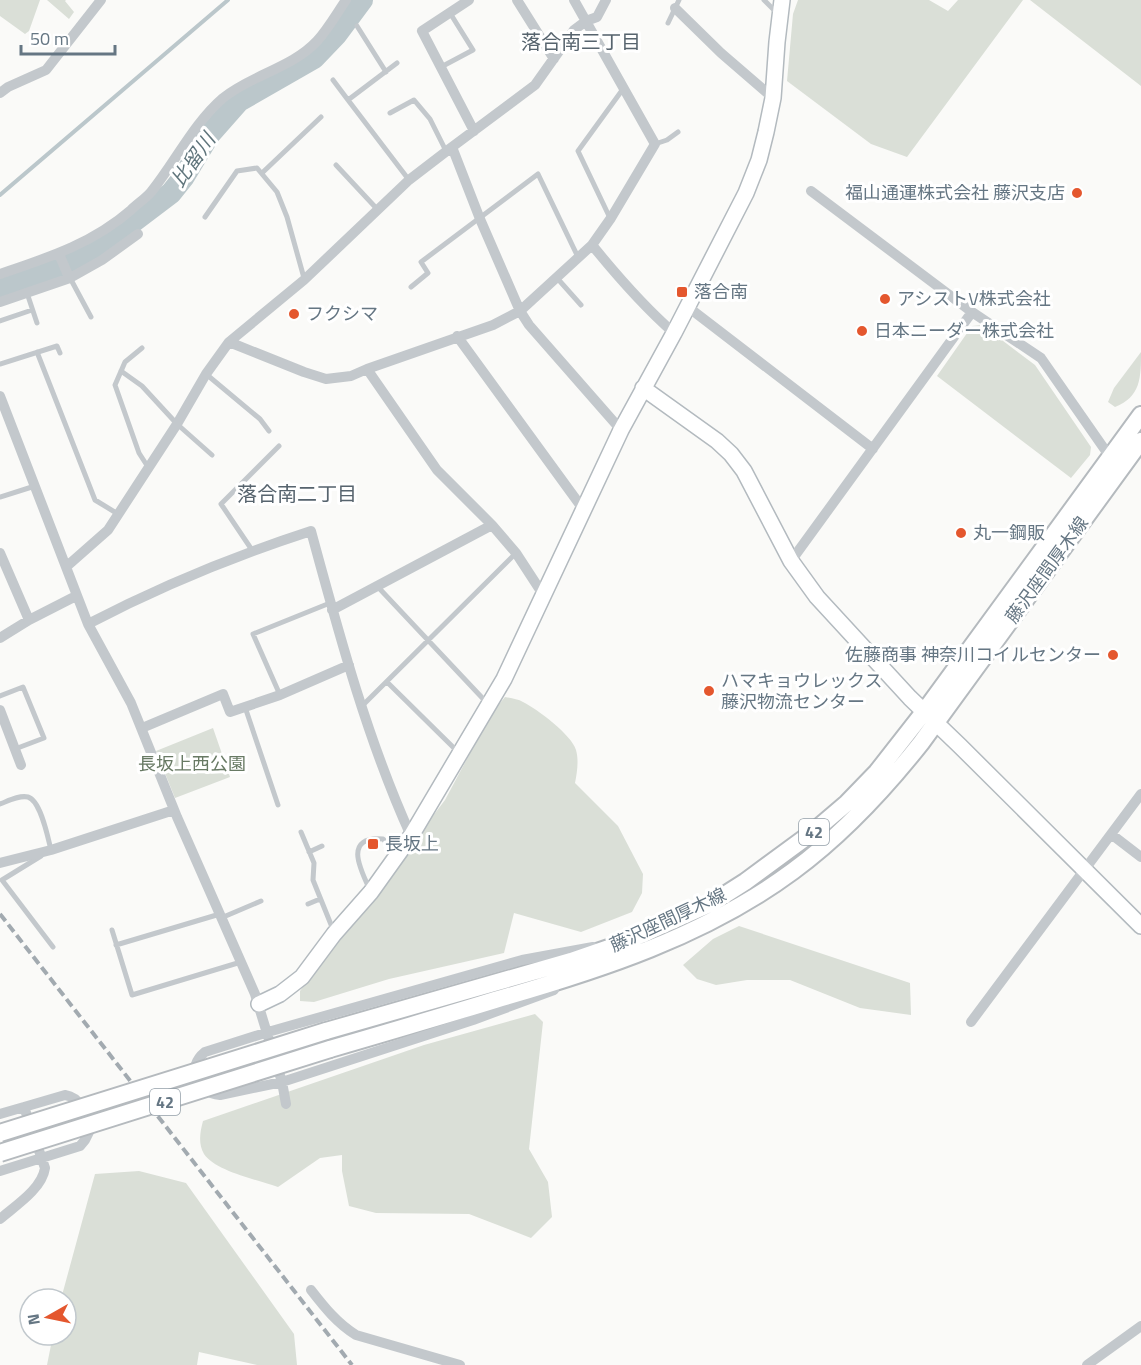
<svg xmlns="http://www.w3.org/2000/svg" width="1141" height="1365" viewBox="0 0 1141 1365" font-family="'Titillium Web','Noto Sans JP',sans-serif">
<rect width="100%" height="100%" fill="#fafaf8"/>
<path fill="#dadfd7" d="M0 0H40L29 31 25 34 0 16Z
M47 0H66L65 1 74 12 69 19Z
M798 0H929L948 11 958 0H1023L907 157 871 144 787 81 793 14Z
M1030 0H1141V86Z
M982 325 1035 365 1091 447 1090 455 1071 478 937 376 972 326Z
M1141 352C1141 377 1141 397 1115 407L1108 402 1114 388Z
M505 697C511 698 518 699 523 702 537 709 572 735 576 750 579 761 577 772 575 783L618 826 643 874 642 893 632 912 581 932 514 913 504 953 389 979 314 1002 300 1001V991L445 800 491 714Z
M213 728 230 777 175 798 156 751Z
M739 926 910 983 911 1015 860 1008 790 980H747L716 985 697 979 683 965 713 939Z
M535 1014 543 1022 529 1149 548 1182 552 1217 531 1238 469 1214 376 1213 349 1206 342 1171V1155L320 1158 278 1187C258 1180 215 1171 204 1154 198 1144 200 1132 203 1121L424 1045Z
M139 1171 186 1183 294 1334 297 1365H257L199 1352 197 1365H47L53 1335H66V1299H61L95 1174Z"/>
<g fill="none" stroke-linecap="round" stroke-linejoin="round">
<path stroke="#bbc7cb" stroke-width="4" d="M0 195 228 0"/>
<path stroke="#bbc7cb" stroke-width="22" d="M0 286 53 269 101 246 171 193 183 178 209 135 239 101 314 58 336 35 362 0"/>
<g stroke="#b3babf" stroke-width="18">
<path id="secondary" d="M643 388 717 441 731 454 744 471 791 561 817 597 910 698 960 746 1141 926
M259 1004 280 994 302 977 334 934 371 892 411 836 504 679 621 430 674 333 746 193 759 160 766 132 773 98 777 42 782 0"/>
</g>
<g stroke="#b5babe" stroke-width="20">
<path id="primary" d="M326 1031 571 961 623 943 712 903 745 882 813 832 847 803 877 772 924 712 1141 415
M330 1049C385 1033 440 1017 495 1000 600 970 705 936 793 871 842 835 883 791 921 743L1141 441"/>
</g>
<path stroke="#c3c8cc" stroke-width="5" d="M764 0 777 13
M668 23 679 0
M357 26 386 72
M397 63 348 100 409 180
M441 67 473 50 450 13
M333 80 348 100
M390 113 414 100 430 119 446 151
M655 144 667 140 678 132
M336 165 378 210
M262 173 321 117
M205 217 237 171 257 168 277 192 287 217 304 278
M610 218 578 151 623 89
M69 276 91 317
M557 278 581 305
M411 287 428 273 421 262 538 174 578 257
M27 293 37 323
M0 321 32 310
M142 348 125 362 115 385 139 453 148 467
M37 352 95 500 118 514
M0 364 57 346 60 353
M121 371 142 386 177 424 212 455
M206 374 260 419 269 431
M0 497 35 486
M252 550 221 504 279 446
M377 586 488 704
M387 682 458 752
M280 695 253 634 330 603
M0 696 23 687 44 738 15 749
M362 706 516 553
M245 707 278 805
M0 804C8 801 19 795 28 797 41 801 48 838 51 850L49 851
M301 832 314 863 313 880 334 932
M309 852 322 846
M41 856 2 880 53 947
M370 890C360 869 343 836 383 839L396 853
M308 904 320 899
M221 918 261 901
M112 930 132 995 241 962
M116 945 220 914"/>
<path stroke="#c3c8cc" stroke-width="10" d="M469 0 422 31 474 131
M517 0 554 59
M675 8 721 53 773 98
M0 93 8 87 46 70 101 0
M452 147 535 85 574 30 586 21 597 17 606 0
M811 191 972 312 1041 358 1110 457
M592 245C618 277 643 306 674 333
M59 254 68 275
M0 274C47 258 92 244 131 210 137 204 145 199 151 192 176 161 193 124 223 98 251 75 292 68 317 41 328 29 337 13 346 0
M0 302 70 278 102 260 138 234
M688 307 873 449
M457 336 583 509
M229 342 304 372 326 379 351 376 367 369 493 325 520 311 592 245 611 218 655 144 574 0
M367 369 437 470 492 525 516 553 544 596
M0 396 88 624 131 703 177 817 255 994 282 1082 286 1104
M0 553 29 620
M791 561 972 312
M66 567 108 530 177 424 206 374 229 342 304 280 409 180 452 147 480 219 520 311 529 325 621 430
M332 610 492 525
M88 624C159 587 234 556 311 531 339 634 367 739 411 836
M0 638 29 620 76 596
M0 710 21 765
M142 728 223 694 230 712 280 695 349 665
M1111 834 1141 857
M0 863 51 850 174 810
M554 990 473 1020 282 1082 220 1095C196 1093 185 1068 205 1052L268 1032 522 960 593 947
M971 1022 1141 794
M0 1114 24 1107 45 1168C42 1189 15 1206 0 1219
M0 1171 80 1146 85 1140 89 1132C85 1116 83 1098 65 1095L24 1107
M311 1290C325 1308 337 1323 356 1335L460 1365
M1087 1365 1141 1326"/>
<use href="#secondary" stroke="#fff" stroke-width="15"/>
<use href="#primary" stroke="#fff" stroke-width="16"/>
<path stroke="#a2aab0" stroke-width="4" stroke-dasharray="9 4.5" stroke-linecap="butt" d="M0 914 352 1365"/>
<g stroke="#b5babe" stroke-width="20" stroke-linecap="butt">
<path id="primary-bridge" d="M0 1133 326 1031
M0 1153 330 1049"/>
</g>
<use href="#primary-bridge" stroke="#fff" stroke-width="16"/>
</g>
<g fill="#e4572e" stroke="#fff" stroke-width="2">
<circle cx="1077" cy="193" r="6"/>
<rect x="676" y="286" width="12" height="12" rx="3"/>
<circle cx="885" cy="299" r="6"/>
<circle cx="294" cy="314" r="6"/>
<circle cx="862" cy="331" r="6"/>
<circle cx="961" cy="533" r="6"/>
<circle cx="1113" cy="655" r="6"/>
<circle cx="709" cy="691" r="6"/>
<rect x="367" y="838" width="12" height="12" rx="3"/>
</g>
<g text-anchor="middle" stroke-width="6" stroke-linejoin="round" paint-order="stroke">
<g fill="#fff" stroke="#939fa8" stroke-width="1.5">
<rect x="799" y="819" width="30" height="26" rx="4.5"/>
<rect x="150" y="1089" width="30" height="26" rx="4.5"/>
</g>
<g font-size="16" font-weight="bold" fill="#657683">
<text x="814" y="838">42</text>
<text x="165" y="1108">42</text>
</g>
<g font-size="18" fill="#657683" stroke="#fff" text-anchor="start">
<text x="1065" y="199" text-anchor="end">福山通運株式会社 藤沢支店</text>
<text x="694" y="298">落合南</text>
<text x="897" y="305">アシストV株式会社</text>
<text x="306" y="320">フクシマ</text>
<text x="874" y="337">日本ニーダー株式会社</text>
<text x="973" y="539">丸一鋼販</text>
<text x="1101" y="661" text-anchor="end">佐藤商事 神奈川コイルセンター</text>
<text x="721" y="687">ハマキョウレックス<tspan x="721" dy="21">藤沢物流センター</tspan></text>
<text x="385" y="850">長坂上</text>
</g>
<g font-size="18" fill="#657683" stroke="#fff">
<text transform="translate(1047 570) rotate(-54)" y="6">藤沢座間厚木線</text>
<text transform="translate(668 920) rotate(-25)" y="6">藤沢座間厚木線</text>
</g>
<g font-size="18" fill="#687a64" stroke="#fff">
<text x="192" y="770">長坂上西公園</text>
</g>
<g font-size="20" fill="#57646e" stroke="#fff">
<text x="581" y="49">落合南三丁目</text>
<text x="297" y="501">落合南二丁目</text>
</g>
<g font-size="20" font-style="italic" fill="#60757c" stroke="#fff">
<text transform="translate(193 160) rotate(-55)" y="7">比留川</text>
</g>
</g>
<g transform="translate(48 1317) rotate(261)"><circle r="28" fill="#ffffff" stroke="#c1c8cd" stroke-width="1.5"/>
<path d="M0-4.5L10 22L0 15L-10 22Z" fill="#e4572e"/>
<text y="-9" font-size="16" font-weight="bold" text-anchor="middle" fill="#657683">N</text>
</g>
<path d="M21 45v9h94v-9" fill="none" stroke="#657683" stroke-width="3"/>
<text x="30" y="45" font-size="18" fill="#657683" stroke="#ffffff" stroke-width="4.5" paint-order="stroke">50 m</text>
</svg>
